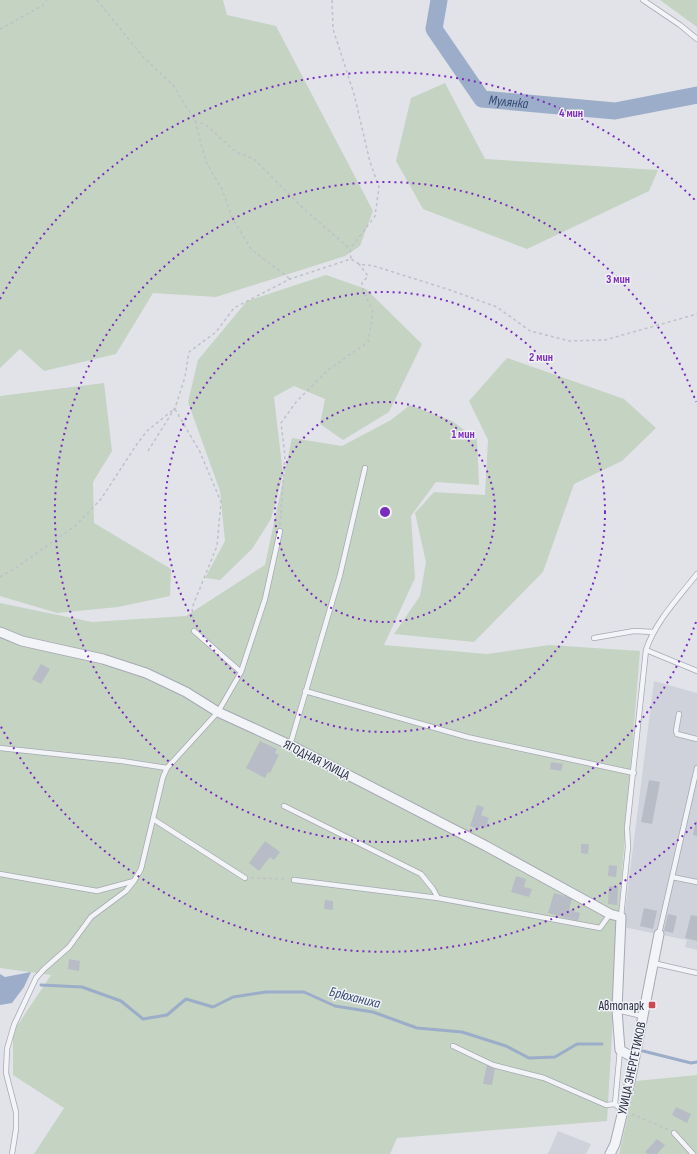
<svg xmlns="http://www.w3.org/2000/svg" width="697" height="1154" viewBox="0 0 697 1154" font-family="'Sofia Sans Condensed',sans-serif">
<rect width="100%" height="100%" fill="#e1e3e9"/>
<path fill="#cfd2db" d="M654 681 697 693V950L685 947 687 940 623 927Z
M558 1131 591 1144 586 1154H548Z"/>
<path fill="#c5d3c2" d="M0 0H223L227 15 276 26 373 211 360 246 345 256 216 297 153 293 116 354 44 371 20 349 0 368Z
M660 0H697V27Z
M445 83 485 159 658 170 649 191 527 249 423 209 396 161 411 98Z
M326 275 366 289 422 344 389 412 343 440 320 424 325 399 294 386 274 397 283 474 271 519 252 549 220 580 205 578 225 541 220 491 188 402 198 360 247 301Z
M507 358 624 399 656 428 622 461 574 484 543 572 474 642 394 634 420 596 426 562 415 513 434 492 485 495 488 440 469 401Z
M104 383 112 451 93 482 94 523 171 569 170 596 118 607 57 613 0 596V396Z
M410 405 452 421 477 439 479 485 436 482 411 516 415 578 384 645 487 654 549 645 640 651 619 910 607 1121 397 1138 390 1154H34L64 1108 13 1075V1032L51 975 0 968V603L92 622 186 616 265 565 292 438 342 446 391 420Z
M697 1075V1154H619L636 1081Z"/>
<path fill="#9cadc9" d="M31 972 24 987 12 1003 0 1005V974L5 977Z"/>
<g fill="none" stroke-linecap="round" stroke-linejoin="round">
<path stroke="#9cadc9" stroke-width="3" d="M41 985 82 987 121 1001 143 1019 167 1015 186 999 213 1007 233 997 266 992H304L335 1006 373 1012 417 1028 462 1032 506 1046 529 1058 555 1057 577 1044H602
M643 1051 691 1063 697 1062"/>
<path stroke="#9cadc9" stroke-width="17" id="s1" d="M439 0 434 29 482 99 615 111 697 95"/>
</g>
<path fill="#b8bcc6" d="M41 664 50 669 41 684 32 679Z
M260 741 277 749 275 753 279 755 270 773 268 772 265 778 246 768Z
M551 762 563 764 561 771 550 769Z
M649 780 660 782 652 824 641 822Z
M477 805 484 807 481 815 489 818 486 828 480 826 479 829 470 826Z
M696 821H697V836L693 835Z
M265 841 280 852 274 860 270 857 259 871 249 863Z
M581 844H589L588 854 581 853Z
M609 865 617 866 616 877 608 876Z
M516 876 526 879 524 887 532 889 529 897 511 892Z
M609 886 618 887 617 905 608 904Z
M554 893 572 898 569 910 580 913 578 921 548 913Z
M325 900 333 901V910L324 909Z
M644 908 657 911 653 929 640 926Z
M668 914 677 916 673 933 664 931Z
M691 915 697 916V941L685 938Z
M69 959 80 961 79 971 68 969Z
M487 1064 495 1068 492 1085 483 1084Z
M676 1107 691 1114 687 1123 672 1115Z
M657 1139 665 1145 657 1154H648L645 1152Z"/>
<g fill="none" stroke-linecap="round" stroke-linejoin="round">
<g stroke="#a6a9b3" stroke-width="6">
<path id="lane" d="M643 0 680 25 697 39
M194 631 241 672
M594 638 634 631 654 632
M646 650 697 671
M305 691 467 737 634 773
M679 714 676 731 677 734 697 739
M290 745 340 575 365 468
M0 748 122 761 167 768
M284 806 421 874 433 889 438 898
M153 819 245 878
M0 874 97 891 134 881
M672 877 697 882
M294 880 438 898 600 928 610 914
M621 917 628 847 627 828 646 650C655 622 679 597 697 574
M659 934 697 768
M653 963 697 973
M617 1010 642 1016
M453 1046 493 1065 544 1078 606 1105 615 1104 622 1110
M615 1104 620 1050
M674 1133 693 1154
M12 1154 16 1129V1112L6 1073 7 1049 14 1025 36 978 44 969 69 947 91 917 126 891 134 881 141 869 163 777 167 768 218 712 241 672 265 599 280 531"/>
</g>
<g stroke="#a6a9b3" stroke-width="11">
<path id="street" d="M0 632 22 641 103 659 146 673 186 692 218 712 290 745 486 846 610 914 621 917 617 1010 620 1050 634 1058
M610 1154 615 1144 631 1077 659 934"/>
</g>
<path stroke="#bec1c8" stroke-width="1.5" stroke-dasharray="3 3" stroke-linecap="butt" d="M97 0 144 58 173 85 195 121 206 125 236 152 254 159 305 210 350 249 351 259
M332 0 333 29 354 94 370 162 379 187 375 216 350 249
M0 29 42 6 47 0
M195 121 206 162 222 189 232 218 251 249 290 279
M175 409 200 452 221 502 217 546 192 608 194 625
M148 451 175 408 185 377 189 352 216 332 234 308 290 279 351 259 359 264 374 266 450 290 497 307 530 331 569 341 605 340 697 314
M280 525 285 456 281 423 296 402 328 370 368 342 373 312 363 291 362 283 368 276 359 264
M0 577 17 567 75 526 101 499 137 444 147 431 173 410
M251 878 287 879
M632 1114 669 1130"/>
<use href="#lane" stroke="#f3f4f8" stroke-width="4.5"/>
<use href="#street" stroke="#f3f4f8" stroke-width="9"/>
</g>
<g fill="none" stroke="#7b2cbf" stroke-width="2" stroke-dasharray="2 4">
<circle cx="385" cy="512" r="110"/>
<circle cx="385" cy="512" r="220"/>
<path d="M696 622A330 330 0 1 1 696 402"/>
<path d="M696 823A440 440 0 0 1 0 725M0 299A440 440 0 0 1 696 201"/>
</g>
<rect fill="#cd474e" stroke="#f0f2f7" stroke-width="1.5" x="648" y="1001" width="8" height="8" rx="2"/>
<g text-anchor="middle" stroke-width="3" stroke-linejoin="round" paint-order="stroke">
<g font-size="13" fill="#292f41" stroke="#f0f2f7">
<text transform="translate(317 759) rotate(27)" y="5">ЯГОДНАЯ УЛИЦА</text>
<text transform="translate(631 1068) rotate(-78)" y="5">УЛИЦА ЭНЕРГЕТИКОВ</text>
</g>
<g font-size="13" fill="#292f41" stroke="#f0f2f7" text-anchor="end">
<text x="644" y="1010">Автопарк</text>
</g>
<g font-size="14" font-style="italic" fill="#344a74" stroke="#f0f2f7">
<text dy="5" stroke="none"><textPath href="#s1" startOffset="141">Мулянка</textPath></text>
<text transform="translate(355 997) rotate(14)" y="5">Брюханиха</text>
</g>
</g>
<circle cx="385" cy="512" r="6" fill="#7b2cbf" stroke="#f0f2f7" stroke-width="2"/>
<g font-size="12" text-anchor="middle" font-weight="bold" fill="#7b2cbf" stroke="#f0f2f7" stroke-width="3" stroke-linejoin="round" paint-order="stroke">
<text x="571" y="117">4 мин</text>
<text x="618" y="283">3 мин</text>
<text x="541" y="361">2 мин</text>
<text x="463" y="438">1 мин</text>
</g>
</svg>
